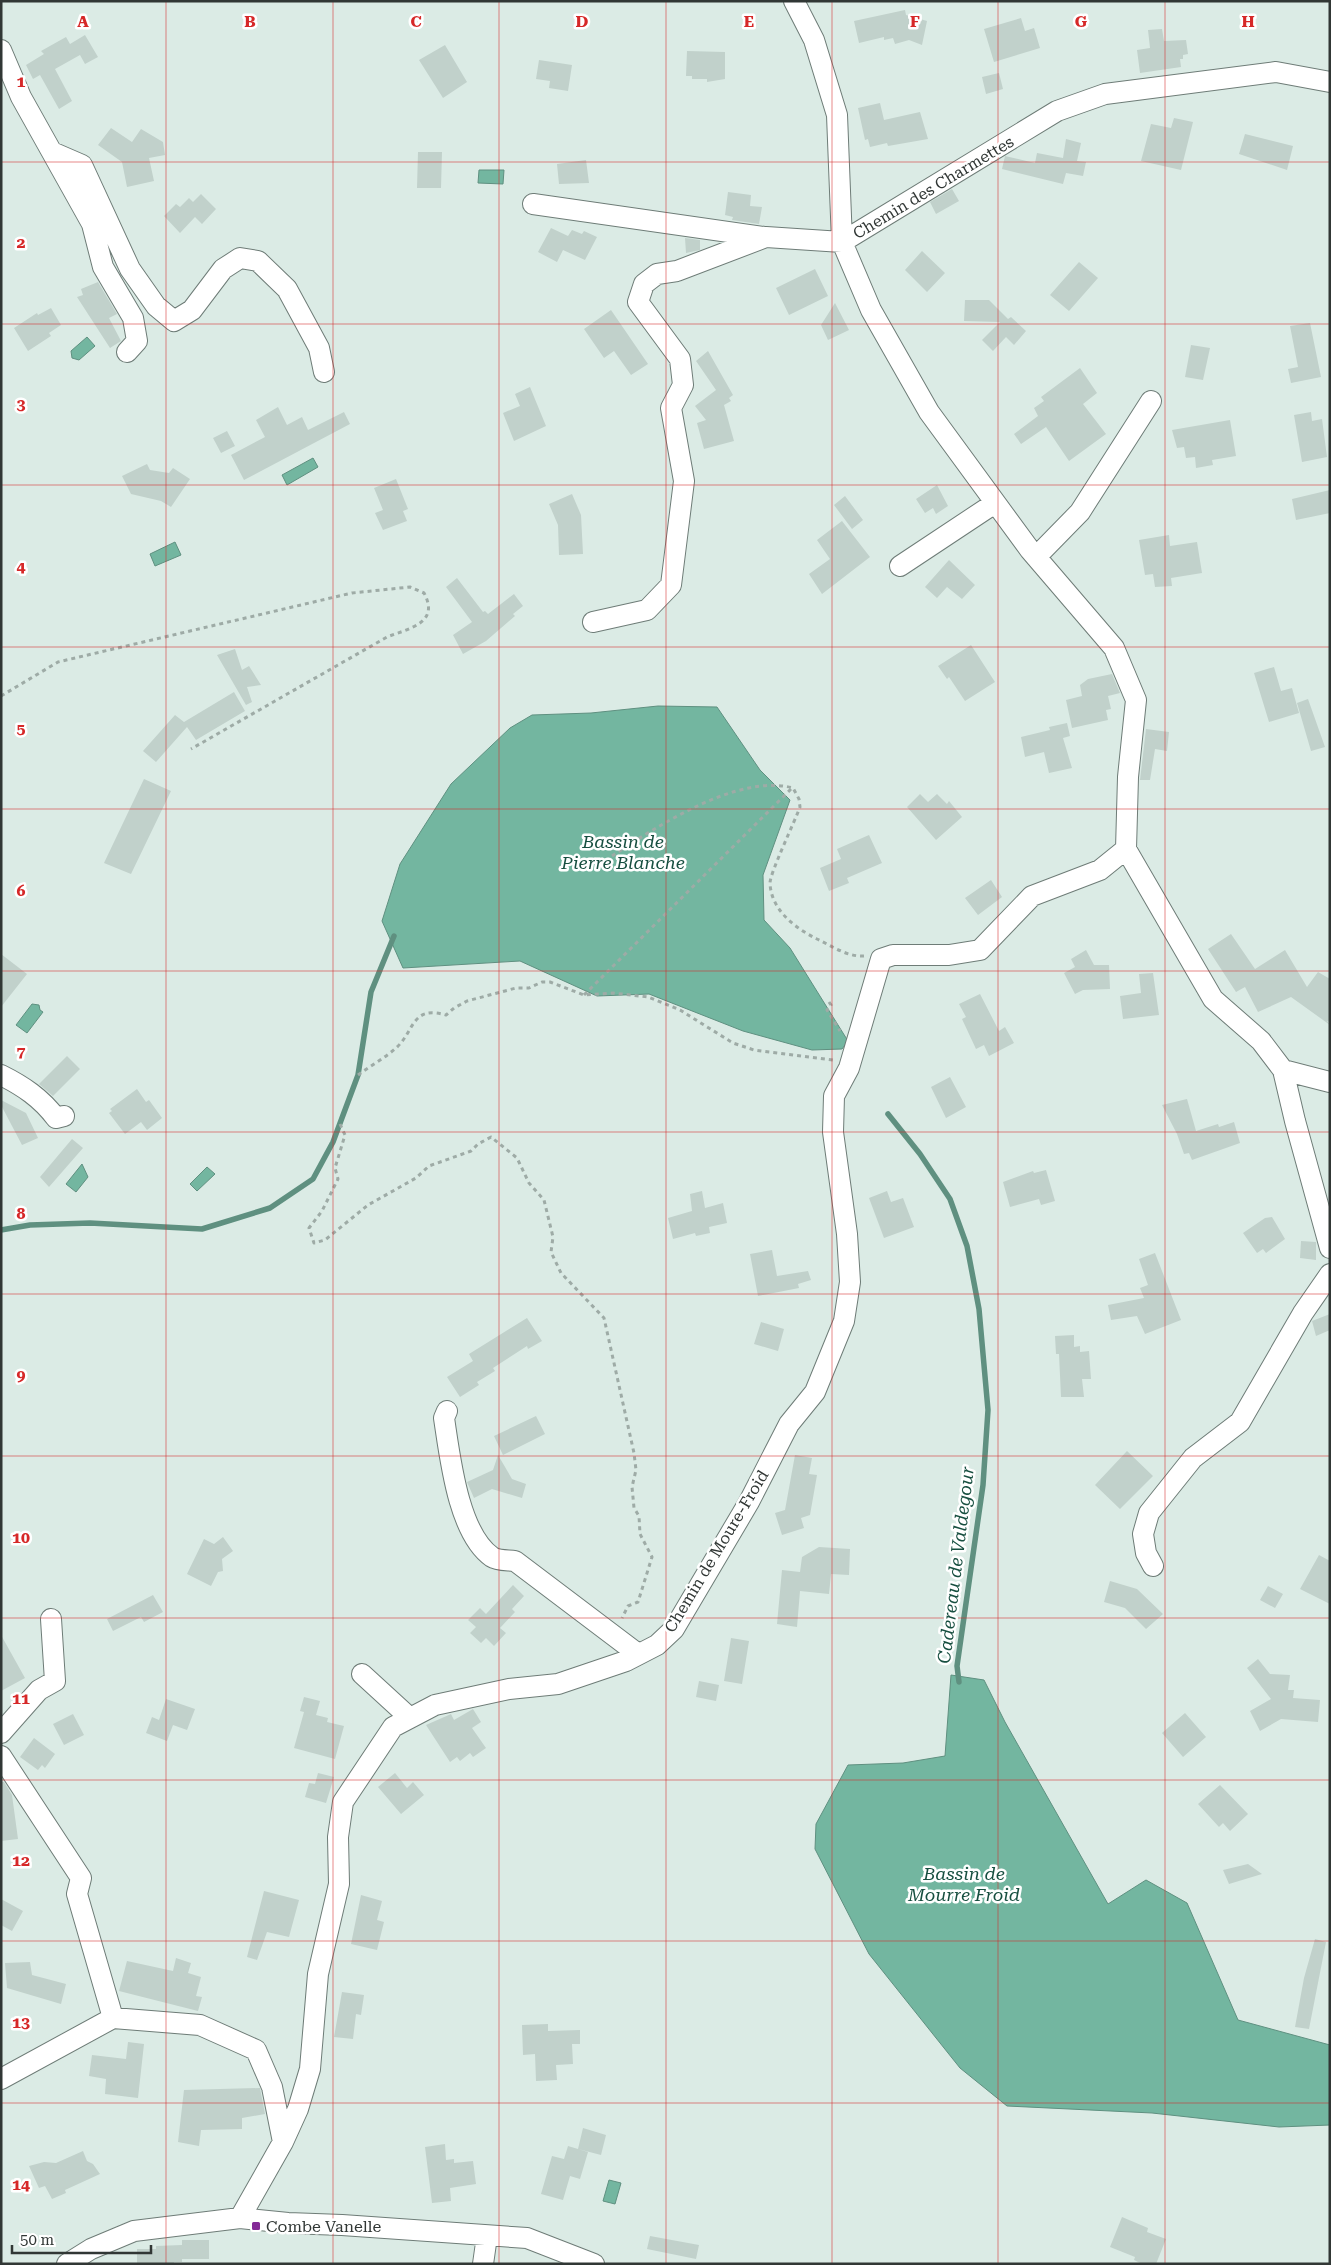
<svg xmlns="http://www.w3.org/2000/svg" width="1331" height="2265" viewBox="0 0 1331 2265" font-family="'Roboto Serif',serif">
<rect width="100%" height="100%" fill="#dbebe5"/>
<path fill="#73b6a0" stroke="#5f9080" d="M479 170H504L503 184 478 183Z
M87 337 95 346 79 360 72 358 71 351Z
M313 458 318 467 287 485 282 475Z
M175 542 181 555 155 566 150 554Z
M658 706 717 707 760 770 790 800 763 875 764 920 790 948 848 1041 842 1049 812 1050 743 1031 649 994 597 996 520 961 403 968 382 921 400 864 451 784 510 728 532 715 591 713Z
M32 1004 39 1005 40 1010 43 1012 27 1033 16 1025Z
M82 1164 88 1177 76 1192 66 1184Z
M207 1167 215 1174 197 1191 190 1184Z
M951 1675 984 1680 1005 1722 1108 1904 1146 1880 1187 1903 1238 2020 1330 2045V2125L1279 2127 1152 2113 1007 2106 960 2068 869 1954 815 1849 816 1824 848 1765 903 1763 945 1756Z
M609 2180 621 2183 615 2204 603 2201Z"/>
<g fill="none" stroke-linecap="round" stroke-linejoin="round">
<path stroke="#5f9080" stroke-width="5.5" d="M888 1114 920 1154 950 1199 967 1246 979 1309 988 1410 983 1485 957 1666 959 1682
M1 1230 30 1225 90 1223 202 1229 270 1208 313 1179 333 1142 358 1075 371 992 394 936"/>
</g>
<path fill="#c1d1cb" d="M905 10 906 15 927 21 922 45 909 40 895 44 893 38 884 40V37L859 43 854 21Z
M1021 18 1025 31 1034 28 1040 48 994 62 984 29Z
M1162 29 1164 41 1186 40 1188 54 1183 55V59H1180L1181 67 1140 73 1137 50 1150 48 1148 30Z
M85 35 98 57 85 64 80 55 55 69 72 101 59 109 40 75 33 79 26 65 44 54 41 51 66 37 70 44Z
M445 45 467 82 443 98 419 60Z
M687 51 725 52V79L707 82V79H692V76H686Z
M539 60 572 65 568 91 549 88 550 81 536 79Z
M999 73 1003 89 986 94 982 77Z
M880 103 884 120 920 112 928 139 888 146 887 143 870 147 868 139 865 140 858 108Z
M1174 118 1193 122 1181 170 1141 161 1151 124 1171 128Z
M111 128 132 142 141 129 163 142 165 155 149 158 154 181 127 187 122 162 98 145Z
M1245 134 1293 146 1287 170 1239 154Z
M1066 139 1081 143 1077 161 1086 162 1083 176 1066 173 1063 184 1002 169 1005 156 1035 163 1037 153 1063 158Z
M418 152H442L441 188H417Z
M586 160 589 183 559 184 557 164Z
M952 189 959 201 936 214 930 202Z
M728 192 751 195 750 206 762 207 759 224 732 220 733 217 725 215Z
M201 194 216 209 202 224 195 217 180 233 164 216 176 204 180 207 189 198 193 202Z
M551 228 568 236 572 230 582 234 584 231 597 237 585 260 563 250 557 262 538 252Z
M685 238 700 240V250L686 253Z
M922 251 945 273 927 292 905 270Z
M1079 262 1098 278 1069 311 1050 295Z
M815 269 828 296 789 315 776 288Z
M98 282 117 314 109 318 121 341 110 348 77 297 83 295 81 289Z
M965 300H989L1008 319 1011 317 1026 331 1014 345 1006 337 993 351 982 340 1000 322 964 321Z
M835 303 849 330 828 340 821 325Z
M51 308 61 325 49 333 51 336 28 351 14 328 37 313 38 315Z
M611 310 648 364 631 375 614 351 604 358 584 329Z
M1310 323 1321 377 1291 383 1288 369 1298 367 1290 326Z
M1191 345 1210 348 1203 380 1185 377Z
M708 351 733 395 729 398 731 401 724 405 734 441 704 449 697 423 706 420 695 406 716 390 696 361Z
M1080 368 1097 393 1083 404 1106 434 1069 461 1046 427 1021 444 1014 434 1038 416 1034 408 1044 401 1041 397Z
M530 387 546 426 514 441 503 413 520 406 515 394Z
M278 407 287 425 302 417 308 430 344 412 350 424 244 480 231 455 265 437 256 420Z
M1311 412 1312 421 1322 419 1327 457 1302 462 1294 415Z
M1230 420 1236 456 1212 460 1213 465 1196 468 1195 457 1186 458 1184 447 1177 448 1172 430Z
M227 431 235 446 221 453 213 438Z
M147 464 150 470 169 473 173 468 190 479 171 507 161 501 131 494 122 476Z
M396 479 408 509 403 511 407 521 383 530 375 513 383 510 374 488Z
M937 485 948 506 936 514 933 508 925 513 916 499Z
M1330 490V513L1296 520 1292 499Z
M572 494 581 515 583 554 559 555 558 525 549 504Z
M845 496 863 520 852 529 834 505Z
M842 521 870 557 822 594 809 574 830 559 817 540Z
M1169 535 1170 546 1197 542 1202 573 1171 578 1172 586 1155 587 1153 574 1145 575 1139 540Z
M949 560 975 585 962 599 947 587 937 598 925 587Z
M457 578 483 612 485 611 488 614 514 594 523 606 513 614 515 616 486 641 463 654 453 635 472 622 446 587Z
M971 645 995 682 965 701 949 677 947 679 938 666Z
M235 649 242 670 249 666 261 685 247 687 252 702 246 705 217 655Z
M1274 667 1281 691 1292 688 1299 713 1269 722 1254 673Z
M1112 674 1120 693 1108 696 1111 709 1106 710 1108 720 1072 728 1066 700 1082 696 1080 685 1088 679Z
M234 692 245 711 196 740 187 727 156 762 143 751 175 715 184 722Z
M1308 699 1325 747 1311 751 1297 703Z
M1067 723 1070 736 1063 738 1072 768 1049 773 1044 752 1025 757 1021 737 1050 730 1049 727Z
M1146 729 1169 732 1167 751 1155 749 1150 780H1140Z
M144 779 171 791 131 874 104 863Z
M920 794 928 802 937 794 947 804 949 801 962 817 936 840 907 807Z
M869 835 882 863 847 878 849 883 829 891 820 868 841 859 837 849Z
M991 880 1002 897 978 915 965 898Z
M1231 934 1255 969 1285 950 1307 987 1318 972 1330 979V1022L1327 1021 1330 1025 1291 997 1258 1012 1245 987 1236 992 1208 949Z
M1086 950 1094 965H1109L1110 989 1083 990 1075 994 1064 973 1075 967 1071 959Z
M1 954 27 974 1 1007Z
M1153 973 1159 1015 1123 1019 1120 996 1141 993 1139 974Z
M980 994 999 1031 1005 1027 1014 1043 989 1056 984 1045 976 1049 962 1019 966 1017 959 1004Z
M67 1056 80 1069 53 1096 39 1084Z
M950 1077 966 1107 946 1118 931 1087Z
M137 1089 146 1102 149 1100 162 1118 147 1130 141 1122 125 1134 109 1113 112 1111 110 1109Z
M1187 1099 1196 1131 1218 1124 1219 1127 1234 1122 1240 1143 1192 1160 1189 1153 1184 1154 1177 1134 1162 1105Z
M1 1100 26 1113 38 1138 22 1145 1 1105Z
M72 1139 83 1148 49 1187 40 1177Z
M1046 1170 1055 1201 1041 1205 1039 1199 1010 1207 1003 1182 1033 1171 1034 1173Z
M702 1191 705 1208 723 1203 727 1223 709 1227 710 1233 696 1236 695 1233 673 1239 668 1218 692 1211 690 1194Z
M887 1191 891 1202 903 1198 914 1227 884 1238 869 1198Z
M1272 1217 1285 1239 1266 1253 1263 1249 1257 1253 1243 1233 1265 1218Z
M1301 1241 1316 1242V1260L1300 1258Z
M772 1250 777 1276 808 1271 811 1280 798 1284 799 1288 758 1296 750 1254Z
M1155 1253 1181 1320 1145 1334 1137 1316 1111 1320 1108 1305 1144 1298 1140 1288 1148 1285 1139 1259Z
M1330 1314V1330L1316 1336 1312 1321Z
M527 1318 542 1341 528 1349 527 1346 493 1368 495 1371 477 1382 479 1385 460 1397 447 1377 473 1361 469 1354Z
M761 1322 784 1329 778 1351 754 1344Z
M1074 1335V1347L1080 1346V1352L1089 1351 1091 1379H1082L1084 1397H1061L1059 1354H1056L1055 1336Z
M536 1416 545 1434 503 1455 494 1436Z
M1127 1451 1153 1476 1120 1509 1095 1485Z
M498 1455 512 1479 526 1484 522 1498 492 1489 474 1498 467 1482 493 1470Z
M795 1455 812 1458 809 1474 817 1475 810 1515 801 1518 804 1528 782 1535 775 1513 785 1510Z
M223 1537 233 1551 222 1559 223 1571 218 1572 211 1586 187 1574 204 1539 214 1544Z
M819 1547 850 1549 849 1575 831 1574 829 1594 800 1591 797 1627 777 1624 782 1570 800 1572 802 1557Z
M1319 1555 1330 1561V1604L1300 1589Z
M1110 1581 1137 1589 1163 1614 1146 1629 1125 1608 1104 1602Z
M513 1585 524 1596 512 1609 515 1612 500 1628 506 1633 494 1646 486 1638 481 1643 470 1633 476 1627 468 1620 480 1608 486 1614Z
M1268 1586 1283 1594 1275 1608 1260 1600Z
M153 1595 163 1612 144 1622 141 1617 113 1631 107 1619Z
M1 1635 25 1678 1 1691Z
M731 1638 749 1641 742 1684 724 1681Z
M1258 1659 1270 1674 1290 1675 1288 1690H1294L1293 1698 1320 1700 1318 1722 1281 1719 1260 1731 1250 1711 1271 1699 1247 1668Z
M699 1681 719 1685 716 1701 696 1697Z
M304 1697 320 1701 316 1715 328 1718 327 1722 344 1726 335 1759 294 1748 304 1712 300 1711Z
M166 1699 195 1709 187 1730 173 1725 167 1741 146 1733 152 1717 159 1720Z
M473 1709 481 1722 472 1728 486 1748 473 1757 470 1753 460 1761 457 1757 450 1762 426 1725 451 1714 454 1720Z
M1185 1713 1206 1737 1183 1757 1162 1733Z
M73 1714 84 1735 64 1745 53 1724Z
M34 1738 55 1754 45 1768 42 1765 38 1770 20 1757Z
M318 1773 334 1777 326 1803 305 1797 309 1783 315 1784Z
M395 1773 407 1788 413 1782 424 1795 401 1814 378 1787Z
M1 1782H4L12 1795 18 1839 1 1841Z
M1220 1785 1248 1814 1230 1831 1223 1823 1219 1827 1198 1804Z
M1248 1864 1262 1874 1229 1884 1223 1870Z
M264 1891 299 1900 289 1937 267 1932 257 1960 247 1957Z
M361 1895 382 1901 377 1920 384 1922 377 1950 351 1944Z
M1 1899 23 1911 12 1931 1 1925Z
M1315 1939 1326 1942 1309 2029 1295 2027 1304 1978Z
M176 1958 191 1963 188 1973 201 1977 196 1996 202 1997 198 2011 119 1991 127 1961 173 1971Z
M30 1962 32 1975 66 1984 61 2004 7 1988 5 1963Z
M342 1992 364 1995 361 2015 356 2014 353 2039 334 2037Z
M548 2024V2031L580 2030V2044H572L573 2064 556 2065 557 2080 536 2081 535 2054 523 2055 522 2025Z
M128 2042 144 2044 138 2098 105 2094 106 2079 89 2076 92 2055 126 2059Z
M260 2088 265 2114 242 2118V2129L201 2130 199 2146 178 2142 184 2090Z
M583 2128 606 2135 601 2155 578 2149Z
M445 2144 446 2160 454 2159V2163L473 2161 476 2184 450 2188 451 2201 432 2203 425 2147Z
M568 2146 588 2152 580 2179 570 2176 563 2200 541 2194 552 2156 564 2159Z
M83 2151 87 2161 93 2164 100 2174 65 2190 66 2193 52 2199 45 2186 39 2188 29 2166 44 2162 56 2163Z
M1122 2217 1148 2228 1147 2232 1166 2239 1156 2264H1142L1134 2260 1135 2257 1110 2247Z
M650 2236 699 2245 696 2259 647 2249Z
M182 2240H209V2259H182V2262H174V2264H137V2249H156V2246L182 2245Z"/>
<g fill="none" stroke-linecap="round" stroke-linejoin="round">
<g stroke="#6e7c77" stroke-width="22">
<path id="minor" d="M794 1 814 40 837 115 842 242 871 310 929 412 1030 550 1114 648 1136 700 1128 777 1126 849 1213 999 1261 1041 1283 1070 1295 1121 1330 1248
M1 50 21 97 92 224 103 267 133 318 137 341 127 352
M52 152 82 165 130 269 156 306 174 321 192 310 223 269 240 258 258 261 287 289 319 348 324 372
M533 204 764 237
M1036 557 1080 512 1151 401
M900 566 995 503
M593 622 647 610 671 585 684 481 671 408 683 385 680 359 638 302 644 284 657 274 677 271 766 237 842 242 1057 111 1105 94 1276 72 1330 82
M1283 1070 1330 1082
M1 1075C23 1086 41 1098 56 1118L64 1116
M447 1411 444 1418C450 1457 458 1533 492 1557 498 1561 509 1560 515 1561L638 1654
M1153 1566 1146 1553 1143 1534 1149 1513 1193 1458 1240 1422 1303 1313 1330 1274
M362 1674 410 1718
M1 1733 39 1690 55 1681 51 1619
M1 1756 81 1878 77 1894 113 2018 200 2025 256 2050 272 2087 283 2142
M1 2079 113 2018
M240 2218 283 2142 298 2109 310 2069 318 1974 339 1884 338 1837 343 1802 393 1727 435 1705 509 1689 558 1684 626 1661 657 1645 674 1629 749 1502 789 1424 815 1392 844 1321 850 1282 847 1234 833 1132 834 1096 849 1068 881 959 893 955H949L980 950 1032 896 1100 870 1126 849
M67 2264 91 2249 134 2231 240 2218 288 2223 342 2225 527 2238 594 2264
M483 2264 487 2236"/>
</g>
<path stroke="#9eaba6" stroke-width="3" stroke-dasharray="4 4" stroke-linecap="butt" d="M1 696 58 662 352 593 410 587 424 593C440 623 410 628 387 637L191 749
M612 856C656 827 738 773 793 788L799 799 800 807C795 821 770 873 770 883 771 910 795 928 817 939 832 946 847 957 864 956
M584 995 792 788
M829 1002 831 1005 827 1010 840 1031
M358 1075C370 1066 385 1058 396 1048 415 1031 411 1005 446 1015L454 1008 467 1001 516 988H529L542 982H550L584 995 613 993 648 997 680 1010 733 1043 754 1050 833 1060
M340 1124 345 1135 335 1168 338 1179 322 1211 309 1228 314 1243 325 1240 368 1205 416 1178 429 1166 471 1151 478 1144 491 1137 517 1158 529 1183 544 1200 553 1237 551 1252 561 1273 604 1318 634 1453 636 1470 632 1487 634 1508 639 1516 640 1534 652 1557 638 1602 628 1606 622 1618"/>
<use href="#minor" stroke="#fff" stroke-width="20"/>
</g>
<path fill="none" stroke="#d62828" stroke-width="1" stroke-opacity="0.55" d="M166 1V2264M333 1V2264M499 1V2264M666 1V2264M832 1V2264M998 1V2264M1165 1V2264M1 162H1330M1 324H1330M1 485H1330M1 647H1330M1 809H1330M1 971H1330M1 1132H1330M1 1294H1330M1 1456H1330M1 1618H1330M1 1780H1330M1 1941H1330M1 2103H1330"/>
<rect fill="#842a97" stroke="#fff" stroke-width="2" x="251" y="2221" width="10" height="10" rx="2.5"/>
<g text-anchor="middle" stroke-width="5" stroke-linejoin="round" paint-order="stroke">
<g font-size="16" fill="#313735" stroke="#fff">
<text transform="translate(933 187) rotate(-31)" y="6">Chemin des Charmettes</text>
<text transform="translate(716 1551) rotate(-59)" y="6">Chemin de Moure-Froid</text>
</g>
<g font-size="16" fill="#313735" stroke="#fff" text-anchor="start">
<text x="266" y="2232">Combe Vanelle</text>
</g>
<g font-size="18" font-style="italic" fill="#174f40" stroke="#fff">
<text x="623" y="848">Bassin de<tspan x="623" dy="21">Pierre Blanche</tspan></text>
<text transform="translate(956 1565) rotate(-83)" y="6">Cadereau de Valdegour</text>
<text x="964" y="1880">Bassin de<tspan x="964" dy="21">Mourre Froid</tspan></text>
</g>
</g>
<g font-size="16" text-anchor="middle" font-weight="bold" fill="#d62828" stroke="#fff" stroke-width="5" stroke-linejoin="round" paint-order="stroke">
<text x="83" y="27">A</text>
<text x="250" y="27">B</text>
<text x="416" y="27">C</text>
<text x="582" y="27">D</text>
<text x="749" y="27">E</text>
<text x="915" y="27">F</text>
<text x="1081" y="27">G</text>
<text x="1248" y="27">H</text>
<text x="21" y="87">1</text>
<text x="21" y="248">2</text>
<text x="21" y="410">3</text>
<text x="21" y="572">4</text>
<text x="21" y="734">5</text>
<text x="21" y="896">6</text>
<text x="21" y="1057">7</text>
<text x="21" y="1219">8</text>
<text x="21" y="1381">9</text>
<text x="21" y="1543">10</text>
<text x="21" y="1704">11</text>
<text x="21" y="1866">12</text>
<text x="21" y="2028">13</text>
<text x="21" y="2190">14</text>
</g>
<rect width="1331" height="2265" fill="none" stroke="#313735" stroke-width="5"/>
<path d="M12 2245v8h139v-8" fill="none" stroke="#313735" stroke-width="2.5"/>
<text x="20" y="2245" font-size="15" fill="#313735" stroke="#ffffff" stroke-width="4" paint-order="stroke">50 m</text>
</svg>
